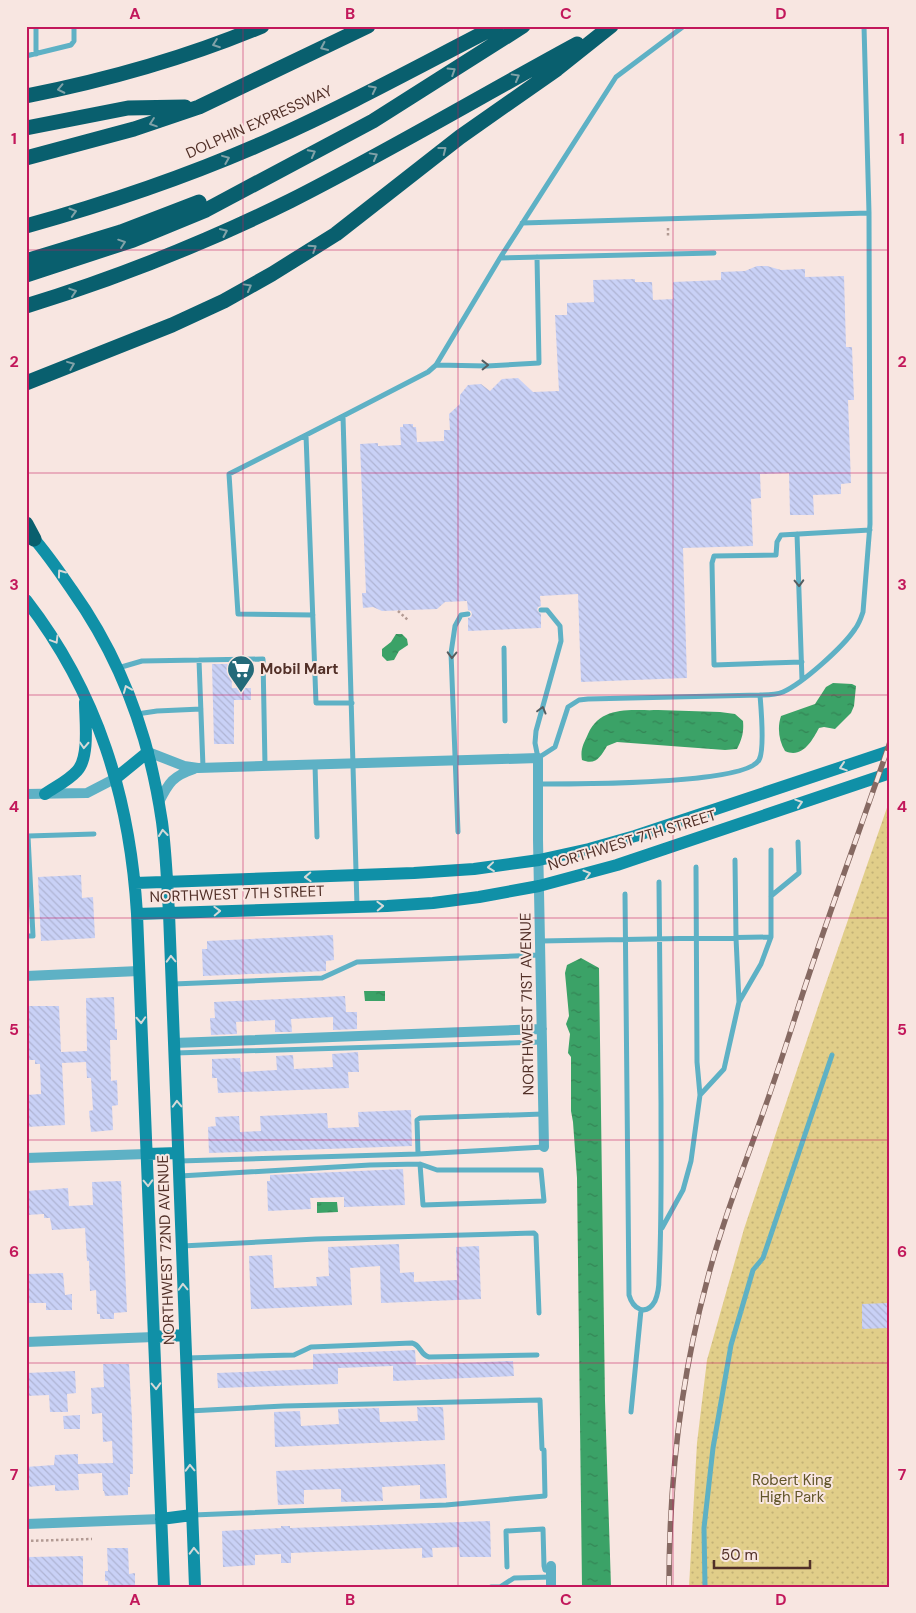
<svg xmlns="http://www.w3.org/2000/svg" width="916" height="1613" viewBox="0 0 916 1613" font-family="'DM Sans',sans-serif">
<defs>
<pattern id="park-dots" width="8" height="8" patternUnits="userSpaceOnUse" patternTransform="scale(1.25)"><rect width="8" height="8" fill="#e1ce89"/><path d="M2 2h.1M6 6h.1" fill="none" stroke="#c3b176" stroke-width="1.8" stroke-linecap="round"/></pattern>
<pattern id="water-ripples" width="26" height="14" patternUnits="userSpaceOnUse" patternTransform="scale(1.25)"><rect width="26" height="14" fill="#3ba267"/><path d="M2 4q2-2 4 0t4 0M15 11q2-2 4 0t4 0" fill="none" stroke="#348455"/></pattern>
<pattern id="building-back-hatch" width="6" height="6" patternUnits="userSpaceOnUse" patternTransform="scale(1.25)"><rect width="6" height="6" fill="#c9d1f6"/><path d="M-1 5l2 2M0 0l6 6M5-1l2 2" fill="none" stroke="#afb4d3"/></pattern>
</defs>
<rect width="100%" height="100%" fill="#f8e6e1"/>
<path fill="url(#park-dots)" d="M890 799V1587H689L697 1443 707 1360 744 1229 824 989Z"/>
<path fill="url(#water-ripples)" d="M396 634H402L407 639 408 645 399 651 394 660 387 661 382 656V649L391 642Z
M833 683 852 684 856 686 854 706 851 713 835 729 824 727 819 728C812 741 802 759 785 751 779 741 777 728 781 716L815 704 826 687Z
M658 710 720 712 735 714 743 721C744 732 742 739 737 749L725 750 617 742 607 746C601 756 596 766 582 760 580 749 584 743 588 734 601 705 631 711 658 710Z
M581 958 599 968 605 1401 611 1587H582L577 1178 573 1122 571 1111V1057L568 1053 570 1034 566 1024 569 1016 565 973 567 965Z
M364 991H385V1001H365Z
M317 1202H337L338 1212 317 1213Z"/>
<path fill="url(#building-back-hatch)" d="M757 266H767L781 270 805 269V277L844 276 846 347H852L854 400H848L851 483 841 484V494L813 495 814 515H790L789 473 760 474 761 498 751 499 753 546 683 548 687 678 581 682 578 594 540 596 541 606 538 607 537 610 541 614V628L468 631V618L471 617 472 614 471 611 468 610 467 601 445 602 437 609 382 611 373 607 363 608 362 593H366L360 444 378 443V446L401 445 400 427H403V424H413V427H416L417 442 444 441V430H450L449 414 460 404V395L468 385 481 384 490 391 502 379 518 378 533 392 559 391 555 315H567V303L594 302 593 280 635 279V282H652L653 300 673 299V282L721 280V272L745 271Z
M212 664H231L232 688H251V700H234V744H214Z
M81 875 82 898 93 897 95 938 41 941 38 877Z
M333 935 334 960 326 961V971L203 976 202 949H207V941Z
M345 996 346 1012H357V1029L333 1030V1017L291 1019 292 1032H275V1020L236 1022 237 1034 211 1035 210 1018H215L214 1002Z
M114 997 115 1029H117V1040H110L111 1081 117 1080 118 1105 112 1106 113 1130 91 1132 89 1111 93 1110 91 1078H87L86 1062 62 1063 65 1125 26 1127V1095L41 1094 40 1064H35V1060H26V1006H59L61 1052 86 1051H87L86 998Z
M358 1052 359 1072H348L349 1088 218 1093 217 1078H212V1059L240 1058 241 1072 277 1070 276 1056 293 1055 294 1069 333 1067 332 1054Z
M411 1110 412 1146 209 1153 208 1127 216 1126 215 1117 239 1116 240 1132 261 1131 260 1116 327 1113 328 1128 359 1127 358 1112Z
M403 1169 405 1205 344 1207V1197L310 1198 311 1209 268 1211 267 1181H270V1175Z
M121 1181 127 1312 114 1313V1319H100V1314H97L96 1290 90 1291 89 1261H87L85 1228 52 1230 50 1218H44V1214L26 1215V1191L68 1188 69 1206 93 1205 92 1182Z
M399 1244 400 1273 414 1272V1282L457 1280 456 1247 479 1246 481 1299 381 1303 380 1266 350 1268 352 1305 251 1309 249 1256 272 1255 274 1288 317 1286 316 1277 329 1276 328 1247Z
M63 1273 65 1295 72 1294V1310H46V1303H26V1274Z
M888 1303V1328L862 1329V1304Z
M415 1350 416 1365 513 1361 514 1376 393 1381V1366L338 1368V1384L218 1388 217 1373 313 1369V1354Z
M103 1364H129L132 1420 133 1474H130V1487H128V1495L105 1496 104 1491H103L102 1473 78 1474 79 1490 55 1491V1485L26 1487V1467L54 1465 55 1455 78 1454V1464L113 1463 112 1441 103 1442 102 1413 92 1414 91 1388 104 1387Z
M75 1371 76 1393 67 1394 68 1412H50L49 1395 26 1396V1373Z
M417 1407H443L445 1440 275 1447 274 1412 300 1411 301 1426 339 1424 338 1409 379 1408 380 1422 418 1421Z
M80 1415V1429H64L63 1416Z
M445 1464 447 1498 420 1499V1485L382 1487 383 1501 341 1502V1489L304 1490V1504L278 1505 276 1471Z
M490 1521 491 1557H460L459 1547 432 1548 433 1557 422 1558V1548L341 1551 291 1553V1563H281V1554L255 1555V1565L223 1567 222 1531 281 1528V1526H290V1528Z
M107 1548H128L129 1574 135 1573V1587H108V1581H105V1571H108Z
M83 1556V1587H30L29 1557Z"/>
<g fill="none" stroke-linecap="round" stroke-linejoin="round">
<path stroke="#b29a93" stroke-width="2.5" stroke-dasharray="2.5 2.5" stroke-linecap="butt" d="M668 228V236
M398 611 409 621
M26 1541 92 1539"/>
<path stroke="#5eb1c5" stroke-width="5" d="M36 26V54
M26 56 71 45 74 41V26
M522 223 869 213 864 26
M500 258 714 253
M436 365 487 366 539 363 537 257
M343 416 306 435 316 703H352
M306 435 229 474 238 614 313 615
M797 534 802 680
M541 610H547L560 626 561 641 536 731 535 743 538 758 555 747 568 707 579 700 588 699 760 695C768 695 776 695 783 692 803 683 843 647 855 629 859 624 861 618 863 612L870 524 869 213
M504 648 505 721
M199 660 203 767
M802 662 714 665 712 563 714 556 776 555 777 542 781 535 870 530
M118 668 142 661 263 659 265 765
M137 714 157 711 201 709
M315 764 317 837
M538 784C571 784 745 785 759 760 765 750 761 708 760 695
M458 832 451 653 455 626 461 615 468 614
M696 867 697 1062 700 1095
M625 894 629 1295C633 1309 646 1317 655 1301 658 1294 659 1286 659 1279 662 1220 661 1162 661 1103 660 1030 659 956 659 882
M771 896 799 873 798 842
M357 906 343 416 428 372 436 365 500 258 616 77 684 26
M26 936H33L28 836 94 834
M540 941 771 937
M173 984 322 978 357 962 540 955
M739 1002 761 964 771 937V850
M175 1053 542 1042
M418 1154 417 1120 420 1118 543 1114
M179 1161 418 1154 544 1147
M180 1176 370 1165 420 1164 437 1170H541L544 1201 423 1205 420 1164
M662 1228 683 1190 691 1161 700 1095 724 1069 739 1002 736 938 735 860
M182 1246 316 1239 534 1233 536 1235 539 1313
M187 1358 294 1355 311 1347 412 1343C421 1345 420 1355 429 1357L537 1355
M189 1411 284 1406 540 1400 542 1449
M631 1412 641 1310
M193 1515 446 1505 545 1496 544 1450
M507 1567 506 1531 543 1529 544 1566 545 1570 551 1571
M491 1587H500L514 1578 551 1577
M705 1587 704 1528 713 1448 731 1345 753 1270 763 1258 832 1055"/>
<path stroke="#5eb1c5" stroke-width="10" d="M148 752 184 766 198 768 538 758V840L544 1147
M26 794 87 793 116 778
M159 802C169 782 173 776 194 769
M26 976 139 971
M174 1043 542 1029
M26 1158 147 1154
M26 1342 154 1337
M26 1524 161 1519
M551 1566V1587"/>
<path stroke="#1090a7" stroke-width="12" d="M28 532C45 550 58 570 72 590 121 659 150 738 162 822 166 852 167 882 169 913L195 1587
M26 600C98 693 130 798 137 914L164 1587
M116 778 148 752
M45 794C55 787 68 781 77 771 90 757 85 720 85 702
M135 883 414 873 474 869 539 860 589 849 635 836 890 751
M137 914 387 906 433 903 479 897 539 886 617 865 890 773
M147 1154 178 1153
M154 1337 185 1335
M161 1519 192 1515"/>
<path stroke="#095f6e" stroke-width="15" d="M26 96C107 80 186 58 262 26
M26 128 128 108 185 107
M26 158 134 129 199 107 368 26
M26 226C109 203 191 175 270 140 347 106 421 65 497 26
M26 261 121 232 199 202
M26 275 133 240 206 210 373 121 523 26
M26 306C117 278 205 243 290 201 387 152 481 96 577 44
M26 383 172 325 224 301 272 274 336 234 460 137 557 69 611 26
M26 524 34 539"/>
<g stroke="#866962" stroke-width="5.5">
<path id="rail" d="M669 1587C669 1484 680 1381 707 1281 724 1214 751 1150 773 1084 788 1041 801 997 816 954 840 883 866 813 890 742"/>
</g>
<use href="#rail" stroke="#f8e6e1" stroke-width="4" stroke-dasharray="11" stroke-linecap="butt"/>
</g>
<defs><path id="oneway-chevron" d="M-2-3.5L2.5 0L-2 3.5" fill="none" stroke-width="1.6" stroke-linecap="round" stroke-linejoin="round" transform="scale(1.25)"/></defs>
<g stroke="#80a2a8">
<use href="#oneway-chevron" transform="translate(216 44) rotate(160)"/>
<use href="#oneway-chevron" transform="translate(324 47) rotate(155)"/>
<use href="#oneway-chevron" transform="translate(452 71) rotate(-32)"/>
<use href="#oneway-chevron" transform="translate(516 77) rotate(-29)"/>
<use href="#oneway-chevron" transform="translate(61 89) rotate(168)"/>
<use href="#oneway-chevron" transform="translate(373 89) rotate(-27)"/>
<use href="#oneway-chevron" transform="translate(153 123) rotate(161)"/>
<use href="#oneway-chevron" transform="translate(443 150) rotate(-38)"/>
<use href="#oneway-chevron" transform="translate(312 153) rotate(-28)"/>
<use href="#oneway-chevron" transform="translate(374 156) rotate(-29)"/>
<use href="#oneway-chevron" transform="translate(226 159) rotate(-22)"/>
<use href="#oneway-chevron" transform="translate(73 212) rotate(-16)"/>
<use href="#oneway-chevron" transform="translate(224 232) rotate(-24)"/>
<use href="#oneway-chevron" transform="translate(122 243) rotate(-19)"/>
<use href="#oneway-chevron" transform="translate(313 248) rotate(-33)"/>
<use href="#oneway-chevron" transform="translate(248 287) rotate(-29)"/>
<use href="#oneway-chevron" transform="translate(73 292) rotate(-18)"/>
<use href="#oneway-chevron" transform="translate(71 365) rotate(-22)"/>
</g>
<g stroke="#565d5f">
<use href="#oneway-chevron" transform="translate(485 365) rotate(-1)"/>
<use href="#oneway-chevron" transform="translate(799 583) rotate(88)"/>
<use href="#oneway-chevron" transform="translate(452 655) rotate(91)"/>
<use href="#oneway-chevron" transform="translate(542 710) rotate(-75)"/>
</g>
<g stroke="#d5d9d8">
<use href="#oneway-chevron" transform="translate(61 573) rotate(-126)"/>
<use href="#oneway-chevron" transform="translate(55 640) rotate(59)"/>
<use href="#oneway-chevron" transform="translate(127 689) rotate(-112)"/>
<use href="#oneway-chevron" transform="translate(84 745) rotate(93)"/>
<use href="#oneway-chevron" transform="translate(843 767) rotate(162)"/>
<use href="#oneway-chevron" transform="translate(799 803) rotate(-18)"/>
<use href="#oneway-chevron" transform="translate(163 833) rotate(-96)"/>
<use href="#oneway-chevron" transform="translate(491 867) rotate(174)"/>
<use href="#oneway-chevron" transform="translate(587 874) rotate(-16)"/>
<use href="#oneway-chevron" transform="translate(308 877) rotate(178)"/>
<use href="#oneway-chevron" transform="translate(380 906) rotate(-2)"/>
<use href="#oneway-chevron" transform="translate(217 911) rotate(-2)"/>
<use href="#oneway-chevron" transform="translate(171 959) rotate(-92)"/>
<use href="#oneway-chevron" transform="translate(141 1020) rotate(87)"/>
<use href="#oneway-chevron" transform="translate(177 1104) rotate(-92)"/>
<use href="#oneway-chevron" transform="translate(148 1183) rotate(88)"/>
<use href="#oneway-chevron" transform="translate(183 1287) rotate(-92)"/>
<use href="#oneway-chevron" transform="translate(156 1386) rotate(88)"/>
<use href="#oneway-chevron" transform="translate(190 1468) rotate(-92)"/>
<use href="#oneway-chevron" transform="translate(194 1551) rotate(-92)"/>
</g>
<path fill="none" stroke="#c2185b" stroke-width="1" stroke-opacity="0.55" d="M243 26V1587M458 26V1587M673 26V1587M26 250H890M26 473H890M26 695H890M26 918H890M26 1140H890M26 1363H890"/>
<defs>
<g id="supermarket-pin" transform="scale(1.4375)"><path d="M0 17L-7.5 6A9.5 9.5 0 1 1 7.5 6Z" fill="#246a79" stroke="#f8e6e1"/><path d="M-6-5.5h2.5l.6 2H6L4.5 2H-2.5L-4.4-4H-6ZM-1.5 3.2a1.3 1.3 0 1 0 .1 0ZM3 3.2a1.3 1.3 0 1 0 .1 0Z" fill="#fff"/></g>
</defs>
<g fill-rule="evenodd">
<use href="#supermarket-pin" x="241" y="669"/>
</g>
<g text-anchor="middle" stroke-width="4" stroke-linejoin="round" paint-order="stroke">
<g font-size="15" fill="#523028" stroke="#f8e6e1">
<text transform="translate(259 122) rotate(-24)" y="5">DOLPHIN EXPRESSWAY</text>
<text transform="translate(632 840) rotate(-17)" y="5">NORTHWEST 7TH STREET</text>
<text transform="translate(237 894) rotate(-2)" y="5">NORTHWEST 7TH STREET</text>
<text transform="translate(527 1004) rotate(-91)" y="5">NORTHWEST 71ST AVENUE</text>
<text transform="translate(166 1250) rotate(-92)" y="5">NORTHWEST 72ND AVENUE</text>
</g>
<g font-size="15" font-weight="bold" fill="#523028" stroke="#f8e6e1" text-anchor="start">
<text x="260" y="674">Mobil Mart</text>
</g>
<g font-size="15" fill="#615529" stroke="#f8e6e1">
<text x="792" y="1485">Robert King<tspan x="792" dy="17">High Park</tspan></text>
</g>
</g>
<rect width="916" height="1613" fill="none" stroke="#f8e6e1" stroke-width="55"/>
<path d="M714 1560v8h96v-8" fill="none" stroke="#523028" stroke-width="2.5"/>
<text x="721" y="1560" font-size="15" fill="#523028" stroke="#f8e6e1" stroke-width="4" paint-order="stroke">50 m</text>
<rect x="28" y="28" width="860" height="1558" fill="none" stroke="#c2185b" stroke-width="2"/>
<g font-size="16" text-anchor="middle" font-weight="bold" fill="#c2185b">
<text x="135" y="19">A</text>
<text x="350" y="19">B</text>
<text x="566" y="19">C</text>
<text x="781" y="19">D</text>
<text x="14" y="144">1</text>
<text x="902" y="144">1</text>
<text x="14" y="367">2</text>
<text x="902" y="367">2</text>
<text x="14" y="590">3</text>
<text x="902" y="590">3</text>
<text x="14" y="812">4</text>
<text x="902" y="812">4</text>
<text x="14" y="1035">5</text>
<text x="902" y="1035">5</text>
<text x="14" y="1257">6</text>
<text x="902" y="1257">6</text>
<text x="14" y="1480">7</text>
<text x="902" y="1480">7</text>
<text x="135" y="1605">A</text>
<text x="350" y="1605">B</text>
<text x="566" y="1605">C</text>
<text x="781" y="1605">D</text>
</g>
</svg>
